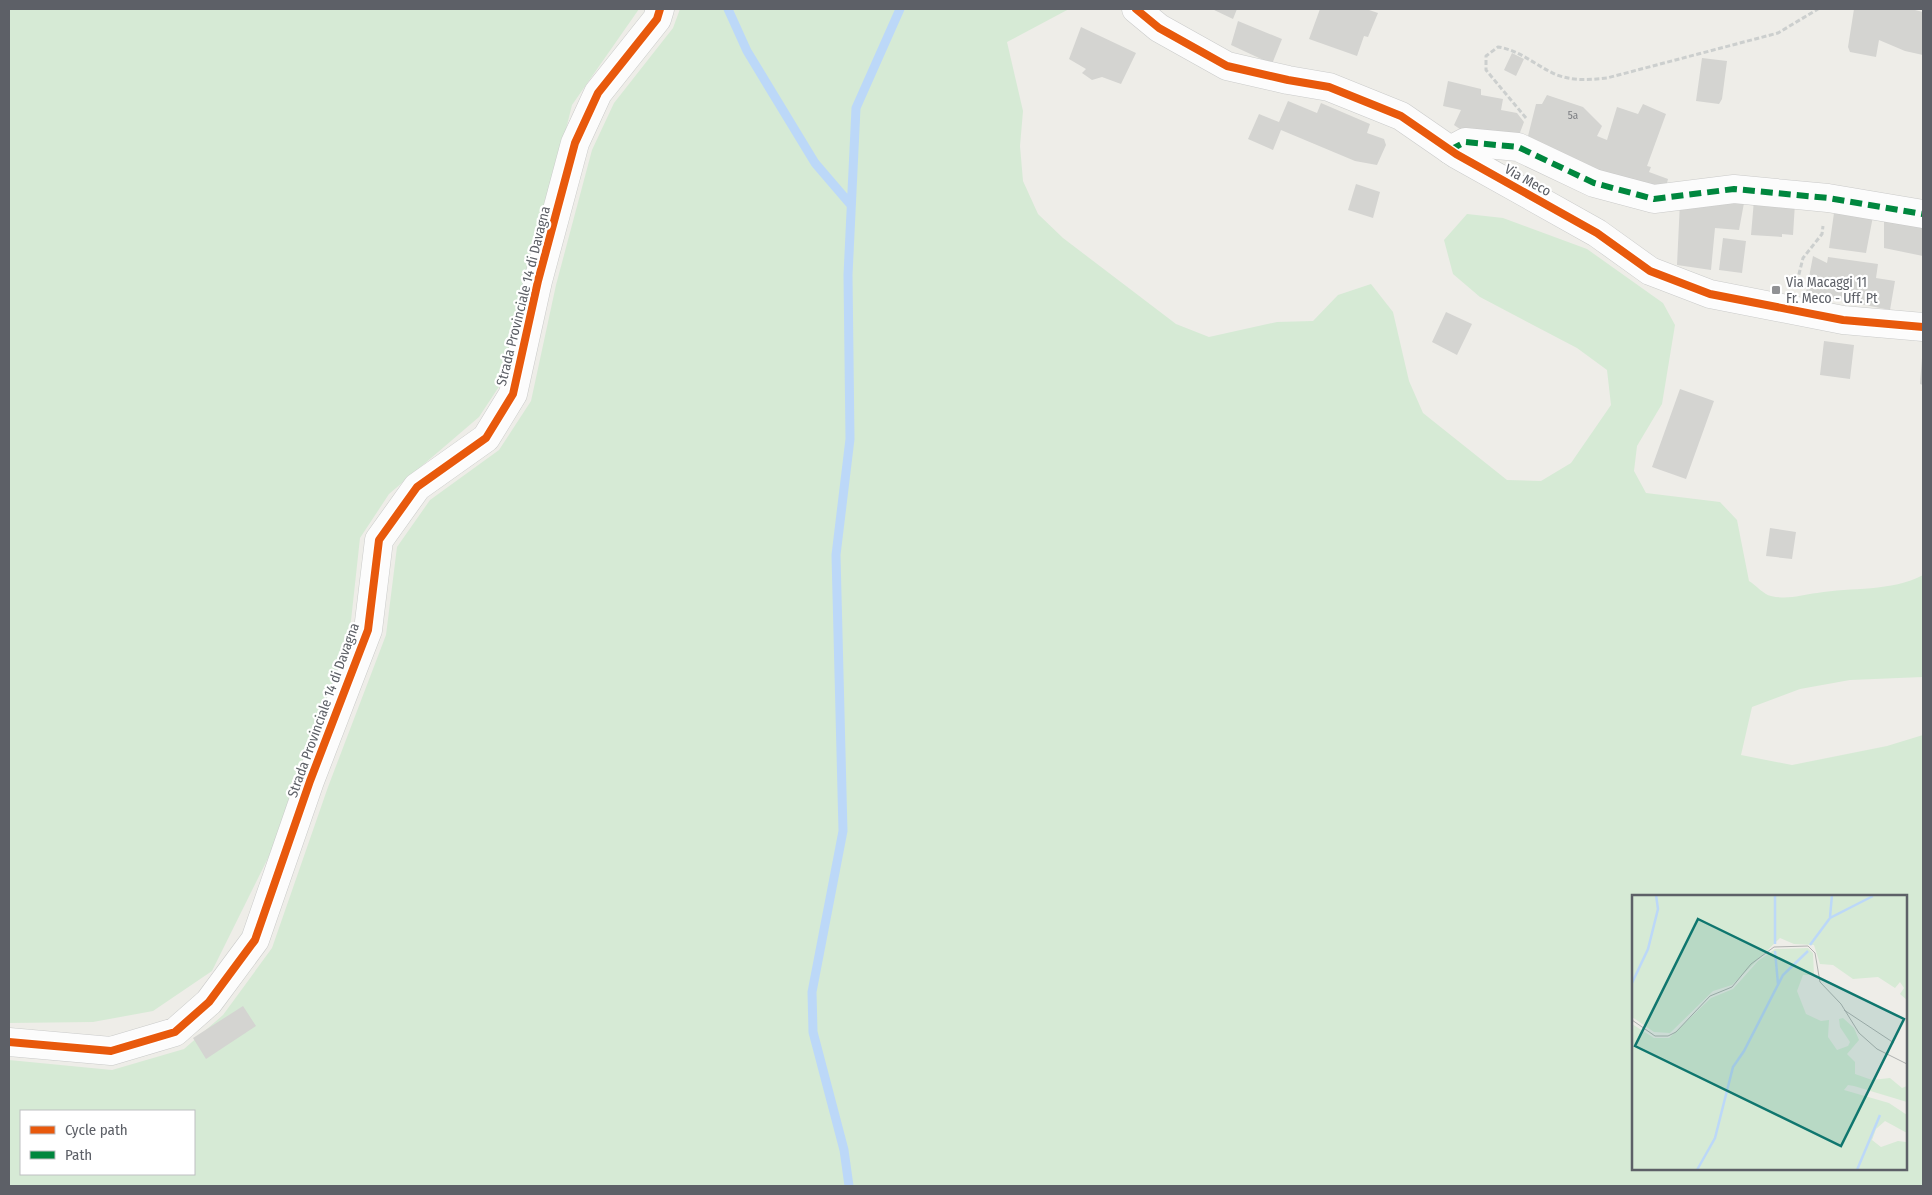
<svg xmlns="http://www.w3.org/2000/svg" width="1932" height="1195" viewBox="0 0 1932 1195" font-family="'Fira Sans Condensed',sans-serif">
<rect width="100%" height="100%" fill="#eeede8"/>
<path fill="#d6ead5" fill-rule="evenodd" d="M9 9H639L572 105 504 379 479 417 389 494 360 538 348 648 275 844 212 971 153 1011 93 1022 9 1023Z
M680 9H1069L1007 42 1023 111 1020 146 1023 181 1038 214 1063 238 1176 324 1209 337 1277 322 1313 321 1338 295 1371 284 1393 312 1409 381 1423 413 1507 480 1541 481 1571 463 1611 405 1607 370 1577 348 1480 297 1453 274 1444 240 1467 214 1503 218 1587 249 1663 303 1675 325 1662 404 1637 446 1634 471 1646 493 1720 502 1737 520 1749 581C1756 585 1764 595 1771 596 1788 600 1801 595 1817 593 1852 587 1891 592 1923 575V677L1850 680 1800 689 1752 707 1741 755 1792 765 1887 746 1923 735V1186H9V1060L112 1070 184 1049 223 1015 272 948 328 787 386 635 397 547 430 500 499 450 531 401 556 285 592 150 614 103 673 28ZM1633 896H1906V1169H1633ZM21 1111H194V1174H21Z"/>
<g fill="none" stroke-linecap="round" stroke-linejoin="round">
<path stroke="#bcd8f8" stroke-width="9" d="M728 9 747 51 815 163 851 205
M849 1186 844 1150 813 1032 812 992 843 831 836 555 850 439 848 275 856 108 900 9"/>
</g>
<path fill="#d4d4d1" d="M1212 9H1237L1233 19Z
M1320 9H1366L1378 13 1368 37 1364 36 1357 56 1309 39Z
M1854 9H1911L1923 12V55L1905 51 1879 40 1876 57 1850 52 1848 47Z
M1238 21 1282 39 1272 64 1231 45Z
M1081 27 1136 53 1121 84 1102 77 1092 80 1082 73 1086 69 1069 59Z
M1512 53 1524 59 1516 76 1504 70Z
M1702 58 1727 61 1722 99 1719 104 1696 101Z
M1448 81 1481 89V95L1503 99 1501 110 1517 113 1524 122 1516 143 1467 134 1454 125 1461 110 1443 106Z
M1547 95 1583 107 1602 126 1597 136 1607 140 1617 107 1638 114 1643 104 1666 114 1647 166 1651 167 1649 172 1668 179 1666 187 1657 196 1525 148 1536 104H1542Z
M1288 101 1317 113 1321 103 1370 124 1367 133 1384 139 1386 145 1377 165 1355 161 1281 130 1273 150 1248 139 1259 114 1279 122Z
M1356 184 1380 192 1373 218 1348 210Z
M1715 198 1744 203 1739 230 1715 228 1711 270 1677 265 1680 202Z
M1754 200 1795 203 1793 235 1782 234V237L1751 235Z
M1835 206 1874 211 1866 253 1829 248Z
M1884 213 1923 218V256L1884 248Z
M1723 238 1746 241 1742 273 1719 270Z
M1813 256 1827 263 1828 257 1878 264 1876 278 1895 281 1890 310 1806 293Z
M1446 312 1472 324 1457 355 1432 342Z
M1824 341 1854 345 1850 379 1820 375Z
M1922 358H1923V385L1920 384Z
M1680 389 1714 401 1686 479 1652 467Z
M1770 528 1796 532 1792 559 1766 556Z
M243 1006 256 1026 206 1059 193 1038Z"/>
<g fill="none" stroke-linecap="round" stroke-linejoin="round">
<g stroke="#cacac9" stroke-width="29">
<path id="street" d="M1450 150 1465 142 1518 147 1594 183 1654 199 1734 189 1828 198 1923 214"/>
</g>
<g stroke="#cacbca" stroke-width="29">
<path id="secondary" d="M1136 9 1159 28 1227 66 1288 80 1329 87 1401 116 1456 154 1597 233 1650 271 1710 294 1843 320 1923 327
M9 1042 111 1051 175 1032 209 1002 255 940 310 781 368 630 379 540 417 487 486 438 513 394 538 281 575 143 598 93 657 19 660 9"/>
</g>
<path stroke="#cccfce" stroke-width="3" stroke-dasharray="5 2.5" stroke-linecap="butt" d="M1526 118 1486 70V56L1498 47C1520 50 1536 66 1557 75 1573 81 1590 80 1607 78L1778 33 1818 9
M1797 282 1803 258 1822 234 1823 226"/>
<use href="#street" stroke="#fcfcfc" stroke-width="28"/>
<use href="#secondary" stroke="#fcfcfc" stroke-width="28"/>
<path stroke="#00873e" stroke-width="6" stroke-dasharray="12 6" stroke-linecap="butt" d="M1450 150 1465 142 1518 147 1594 183 1654 199 1734 189 1828 198 1923 214"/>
<g stroke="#fff" stroke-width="11">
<path id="cycleway" d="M1136 9 1159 28 1227 66 1288 80 1329 87 1401 116 1456 154 1597 233 1650 271 1710 294 1843 320 1923 327
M9 1042 111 1051 175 1032 209 1002 255 940 310 781 368 630 379 540 417 487 486 438 513 394 538 281 575 143 598 93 657 19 660 9"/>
</g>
<use href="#cycleway" stroke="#e8590c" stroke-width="8"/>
</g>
<rect fill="#909194" stroke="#fff" stroke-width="2" x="1771" y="285" width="10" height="10" rx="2.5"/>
<g text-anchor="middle" stroke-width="4.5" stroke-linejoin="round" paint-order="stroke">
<g font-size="11" fill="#7c7e82">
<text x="1573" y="119">5a</text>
</g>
<g font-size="14" fill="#5d6067" stroke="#fff">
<text transform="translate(1528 180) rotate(29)" y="5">Via Meco</text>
<text transform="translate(523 296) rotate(-76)" y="5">Strada Provinciale 14 di Davagna</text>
<text transform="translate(323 710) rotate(-70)" y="5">Strada Provinciale 14 di Davagna</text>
</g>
<g font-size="14" fill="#5d6067" stroke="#fff" text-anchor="start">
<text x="1786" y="287">Via Macaggi 11<tspan x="1786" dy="16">Fr. Meco - Uff. Pt</tspan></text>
</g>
</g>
<g transform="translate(1632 895)">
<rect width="275" height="275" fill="#eeede8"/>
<path d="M0 0H275V105L268 99 272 93 268 87 263 93 246 82 221 84 201 70 188 69 182 50 162 49 148 43 100 90 81 96 38 138 22 137 0 122ZM176 53 181 58 182 80H171L165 96 174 119 189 126 197 125 196 142 205 155 216 151 218 147 208 132 207 124 211 123 222 133 227 145 215 159 223 167V179L240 185 258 183 270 193 275 191V207L222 191 216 190 212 195 257 208 275 220V238L253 226 244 234 240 245 249 252 266 246 274 247 275 275H0V129L22 143H37L79 103 101 94 126 66 143 54Z" fill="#d6ead5"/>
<path fill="none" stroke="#bcd8f8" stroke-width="2.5" d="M198 22 200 0M143 49V0M178 50 198 23 241 1M143 56 146 89M0 88 16 54 26 14 24 0M65 275 83 243 101 172 112 156 151 80 176 56M225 275 248 220"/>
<path fill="none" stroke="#b0b1b0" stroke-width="1" d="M212 115 262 148M0 125 23 141H36L44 137 78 101 100 92 119 69 142 52 176 51 183 58 188 87 209 109 227 138 245 154 275 169"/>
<path fill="#0f766e" fill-opacity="0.15" stroke="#0f766e" stroke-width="2.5" d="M66 24 272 124 209 251 3 151Z"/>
<rect width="275" height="275" fill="none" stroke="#5d6067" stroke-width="2.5"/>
</g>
<rect width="1932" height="1195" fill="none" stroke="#5d6067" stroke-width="20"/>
<rect x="20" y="1110" width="175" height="65" fill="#ffffff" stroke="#bebfc2"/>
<rect x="30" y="1126" width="25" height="8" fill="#e8590c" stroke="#bebfc2"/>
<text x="65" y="1135" font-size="15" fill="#5d6067">Cycle path</text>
<rect x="30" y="1151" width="25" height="8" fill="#00873e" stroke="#bebfc2"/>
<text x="65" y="1160" font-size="15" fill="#5d6067">Path</text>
</svg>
